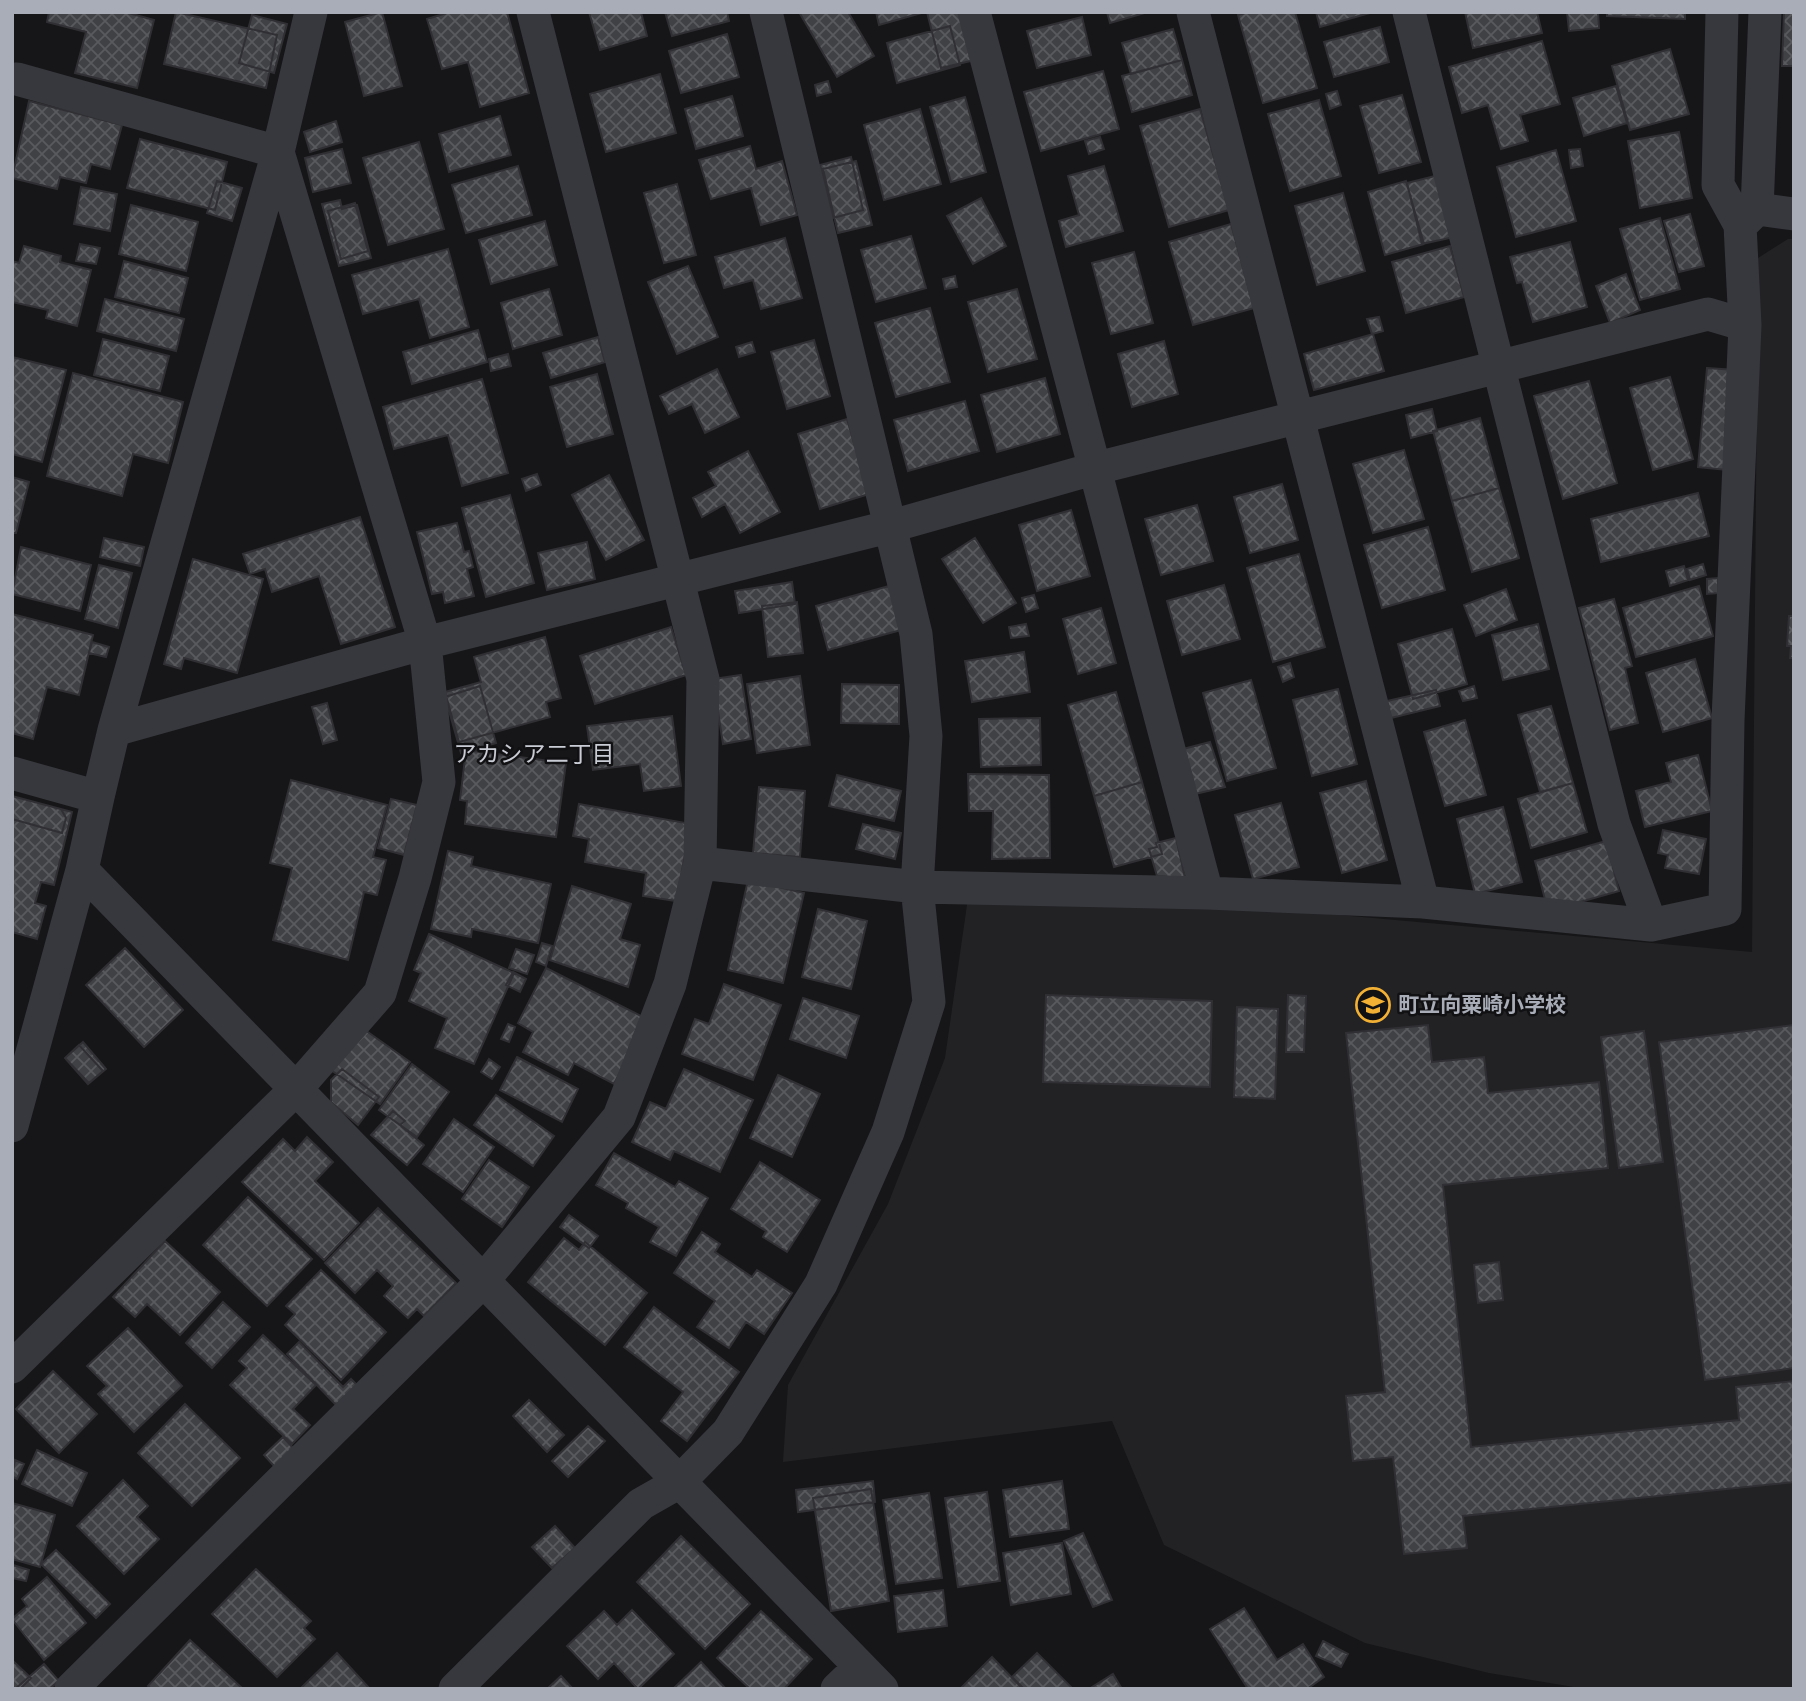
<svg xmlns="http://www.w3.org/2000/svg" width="1806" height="1701" viewBox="0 0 1806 1701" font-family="'Fira Sans','Noto Sans JP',sans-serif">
<defs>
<pattern id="building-cross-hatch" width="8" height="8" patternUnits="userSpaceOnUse" patternTransform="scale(1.75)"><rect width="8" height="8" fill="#404145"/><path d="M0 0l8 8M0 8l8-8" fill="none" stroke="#595a5e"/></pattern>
</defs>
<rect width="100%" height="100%" fill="#161618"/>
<path fill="#222225" d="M1788 239H1794V1689H1586L1489 1673 1365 1643 1164 1545 1112 1421 783 1462 788 1385 888 1204 945 1058 968 898 1228 905 1752 952 1758 258Z"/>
<path fill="url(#building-cross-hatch)" stroke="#303034" stroke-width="2" d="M49 12H125L154 20 137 88 75 73 86 32 47 22Z
M176 12 277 35 266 88 164 64Z
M382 12 402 86 364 96 345 22Z
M450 12H507L529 93 480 107 468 62 442 69 427 19Z
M589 12H641L647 36 600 50Z
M665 12H727L729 21 672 36Z
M799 12H848L874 56 837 77Z
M876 12H925L879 25Z
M927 12H964L975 60 941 68Z
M1107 12H1148L1110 23Z
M1249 12H1295L1317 88 1263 103 1238 15Z
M1316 12H1370V13L1320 27Z
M1465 12H1537L1542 33 1473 48Z
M1567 12H1598L1599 28 1569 31Z
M1607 12H1685V19L1607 16Z
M1784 12H1794V66H1782Z
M252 15 287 24 274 73 239 63Z
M1082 17 1091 55 1037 68 1027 31Z
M950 26 960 65 897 83 887 43Z
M1380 27 1389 62 1334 77 1324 42Z
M1173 29 1182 60 1131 74 1122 43Z
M727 34 739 77 681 93 669 51Z
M1542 41 1560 104 1520 115 1528 141 1501 149 1488 105 1462 113 1449 67Z
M1670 49 1689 114 1630 130 1612 66Z
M1182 60 1192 95 1132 112 1122 76Z
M1103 71 1119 129 1041 151 1024 92Z
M660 74 676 133 606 152 590 94Z
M828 81 831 92 817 96 815 85Z
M1616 86 1627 123 1584 136 1573 98Z
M1337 91 1341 105 1330 109 1326 94Z
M1402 95 1421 162 1379 173 1360 106Z
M732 96 743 136 696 149 685 109Z
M965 97 986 172 951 182 930 107Z
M1319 100 1341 176 1290 191 1268 114Z
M29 101 122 125 110 169 91 164 86 183 60 177 57 189 12 178Z
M920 109 941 184 884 200 864 125Z
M1200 109 1229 210 1169 227 1140 126Z
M500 116 511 155 449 172 439 134Z
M336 121 342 142 310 152 304 132Z
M1679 132 1692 198 1640 208 1628 141Z
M1100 137 1104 149 1089 154 1085 141Z
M140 139 227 162 215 210 127 188Z
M419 142 444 229 388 245 363 158Z
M750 146 756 169 782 161 797 215 761 225 751 188 711 199 699 160Z
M342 149 351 183 313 192 305 158Z
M1580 149 1583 166 1571 168 1569 150Z
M1556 150 1576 221 1516 237 1497 167Z
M851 157 863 210 833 218 820 165Z
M856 161 872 225 838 233 823 169Z
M518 166 532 215 466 233 452 185Z
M1104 166 1123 231 1066 247 1059 221 1079 215 1068 176Z
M1439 175 1454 237 1422 244 1407 183Z
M217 181 242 188 232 221 207 213Z
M1406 181 1424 244 1385 255 1368 192Z
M677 184 696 255 664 263 644 193Z
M81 187 117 194 110 231 74 224Z
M1343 193 1365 271 1317 285 1295 206Z
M981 198 1006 246 973 264 947 216Z
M340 200 342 209 357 205 371 258 339 266 322 204Z
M355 203 368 251 341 259 328 211Z
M131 205 198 222 186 271 119 254Z
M1690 214 1704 266 1679 272 1664 221Z
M1660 218 1680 289 1640 300 1620 229Z
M545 221 557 265 491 284 479 240Z
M1231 224 1254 308 1193 325 1169 242Z
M911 236 926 288 876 302 861 250Z
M785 238 802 298 761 309 753 280 724 288 715 257Z
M1570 242 1587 307 1533 322 1522 282 1517 283 1510 257Z
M80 244 100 248 96 264 76 261Z
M24 246 61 256 60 262 91 270 77 326 46 318 48 310 12 302V261L19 263Z
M1450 246 1464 297 1406 313 1392 262Z
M448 249 469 327 430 338 419 299 363 314 352 275Z
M1134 252 1153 323 1111 334 1092 263Z
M124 261 188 278 179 313 115 297Z
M688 266 718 337 677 354 648 282Z
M1626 274 1640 310 1610 323 1596 286Z
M955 276 957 287 945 289 943 279Z
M549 289 562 335 513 349 501 303Z
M1017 289 1037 359 988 372 968 302Z
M105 299 184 319 176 351 97 331Z
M930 308 950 382 896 397 875 323Z
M1379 317 1383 331 1372 334 1367 319Z
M478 330 487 362 412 384 403 352Z
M1373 334 1384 371 1314 390 1304 354Z
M598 337 605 362 551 378 543 353Z
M103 339 169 356 160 391 94 375Z
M814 340 830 396 787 409 771 352Z
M1164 341 1178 394 1132 407 1118 354Z
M752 342 755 352 739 357 736 347Z
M508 354 511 366 491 371 489 359Z
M12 357 66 370 42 462 12 454Z
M1707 368 1736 370 1727 470 1698 467Z
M717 369 739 417 705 433 692 404 669 414 660 396Z
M73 373 183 402 168 463 133 454 122 496 47 476Z
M597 374 613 434 567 447 550 387Z
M1670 377 1693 459 1653 470 1630 388Z
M1045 378 1060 434 997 452 981 395Z
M482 379 508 473 462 486 448 435 394 449 383 407Z
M1589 381 1617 483 1563 499 1534 396Z
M965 401 979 451 908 471 894 420Z
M1432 409 1437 431 1411 438 1406 415Z
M1480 418 1499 488 1452 501 1433 431Z
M847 419 869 494 820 509 798 434Z
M1404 450 1424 519 1373 533 1353 464Z
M748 451 780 512 740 533 725 504 702 517 693 498 716 486 708 472Z
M537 474 541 485 526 491 522 479Z
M609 475 644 540 606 560 572 495Z
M12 477 29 482 16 533H12Z
M1282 484 1298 540 1250 553 1234 497Z
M1499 488 1519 558 1472 572 1452 501Z
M1698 493 1709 536 1601 562 1591 519Z
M510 495 534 583 486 597 462 508Z
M1197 505 1213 561 1161 575 1145 519Z
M1071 510 1090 576 1037 591 1019 525Z
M360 517 395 627 341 644 319 576 272 592 265 569 250 574 243 554Z
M457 523 464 552 469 551 473 567 467 569 474 596 445 603 443 592 432 594 417 532Z
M1428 527 1445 590 1382 608 1364 545Z
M104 538 144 547 140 566 100 557Z
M975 538 1016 603 983 623 942 559Z
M587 542 595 579 547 590 538 553Z
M21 547 91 565 80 611 12 594Z
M1299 554 1325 647 1273 662 1247 568Z
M193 559 263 579 237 673 184 658 181 669 164 664Z
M1703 564 1706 575 1690 580 1687 569Z
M99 565 132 573 118 628 85 619Z
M1684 566 1688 580 1670 586 1666 571Z
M1718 578V593L1707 594V579Z
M792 582 795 604 739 613 735 591Z
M1224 585 1240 639 1182 655 1167 601Z
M889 586 901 630 828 650 816 606Z
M1699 586 1713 636 1636 657 1623 608Z
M1506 589 1517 620 1476 636 1464 605Z
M1034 595 1038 608 1026 612 1022 598Z
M1614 599 1632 666 1625 668 1638 723 1610 730 1579 608Z
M797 602 803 653 768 657 762 606Z
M1101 608 1116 663 1078 674 1063 619Z
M12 614 93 635 79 695 47 687 33 739 12 733Z
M1789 616H1794V658H1790L1791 646H1787Z
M1026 624 1029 636 1011 638 1009 627Z
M1538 624 1549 669 1503 680 1492 635Z
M671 627 686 675 595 704 580 656Z
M1452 629 1467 684 1413 699 1398 644Z
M545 637 561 698 546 702 550 717 459 742 445 692 481 682 474 657Z
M92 642 109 647 106 657 89 653Z
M1024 652 1030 692 972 702 965 661Z
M1695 659 1712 718 1663 732 1646 673Z
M1290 663 1294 677 1283 682 1278 667Z
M741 675 751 739 723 744 713 679Z
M800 676 810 745 757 753 747 684Z
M1251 680 1276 768 1227 781 1203 693Z
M842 684 899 685V724L841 723Z
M480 686 496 743 461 753 445 697Z
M1474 686 1477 698 1463 701 1459 691Z
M1338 689 1357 764 1312 776 1293 700Z
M1436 690 1440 706 1391 718 1387 701Z
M1116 692 1142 782 1094 796 1068 705Z
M327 703 337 740 323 744 312 707Z
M1551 706 1573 783 1540 792 1518 715Z
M672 716 681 786 644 791 640 764 593 770 587 726Z
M1040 718 1041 765 981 767 979 719Z
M1465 720 1486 795 1445 806 1424 732Z
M1210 742 1225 787 1195 794 1183 749Z
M466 750 566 763 556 837 465 824 467 801 460 800Z
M1698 755 1712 811 1645 827 1636 791 1671 782 1666 763Z
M968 774 1049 775 1050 858 992 859 993 811H969Z
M837 775 901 791 894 821 829 806Z
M291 780 387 805 373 857 386 860 377 895 364 892 348 960 273 940 292 868 270 863Z
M1366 781 1387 860 1342 873 1320 793Z
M1142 782 1162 854 1114 867 1094 796Z
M1573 783 1587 832 1531 848 1518 799Z
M759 787 805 791 800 857 753 853Z
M12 796 72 812 54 885 41 882 35 903 46 906 37 939 12 932Z
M12 796 61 809 66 818 62 833 12 819Z
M391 799 417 805 404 855 378 848Z
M1281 803 1299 867 1253 879 1235 815Z
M579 804 691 824 676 901 643 896 646 873 585 862 589 839 573 836Z
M1503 807 1522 882 1475 894 1457 819Z
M863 824 901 833 895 859 856 849Z
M1663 830 1706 839 1699 874 1665 868 1668 855 1658 853Z
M1176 838 1185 878 1157 876 1149 849 1157 847 1156 843Z
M1606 841 1619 891 1548 911 1535 861Z
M448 851 473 857 471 866 551 884 538 943 472 929 471 937 431 929Z
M748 880 804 893 783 983 728 970Z
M572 886 631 904 620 939 640 945 628 987 550 960Z
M818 909 867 921 851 989 802 977Z
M429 934 514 973 474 1064 435 1048 447 1018 409 1001 421 973 414 970Z
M542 943 552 946 546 966 536 962Z
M125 948 183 1010 144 1047 86 985Z
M516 949 534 955 527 974 509 968Z
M546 968 647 1019 614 1084 574 1063 568 1075 523 1052 533 1032 518 1023Z
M513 972 526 979 520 992 506 985Z
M724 984 781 1005 753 1080 682 1054 695 1019 709 1024Z
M1046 995 1212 1001 1210 1087 1043 1082Z
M1288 995 1306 996 1304 1052H1286Z
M803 998 859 1016 846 1058 790 1039Z
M1237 1007 1278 1009 1275 1099 1234 1097Z
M508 1024 515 1027 509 1042 501 1039Z
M358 1025 410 1062 380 1104 328 1068Z
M1428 1025 1432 1062 1484 1057 1488 1093 1599 1082 1608 1168 1443 1185 1471 1447 1739 1420 1736 1387 1794 1381V1482L1463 1516 1467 1548 1404 1554 1393 1457 1353 1461 1346 1396 1385 1392 1346 1033Z
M1794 1025V1368L1705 1380 1659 1042Z
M1644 1031 1663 1162 1619 1168 1601 1037Z
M83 1042 106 1069 88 1084 65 1058Z
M79 1045 103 1071 89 1083 65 1058Z
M517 1057 578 1089 562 1122 500 1090Z
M489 1059 500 1067 492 1079 481 1072Z
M412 1064 449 1092 417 1137 379 1110Z
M342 1069 379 1097 358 1125 331 1102V1080Z
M684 1069 753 1100 720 1172 674 1151 670 1160 632 1142 650 1102 666 1109Z
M778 1075 820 1094 792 1157 750 1138Z
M496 1095 554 1136 533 1166 474 1125Z
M393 1111 405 1121 400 1125 424 1145 407 1165 371 1135Z
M454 1119 494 1147 463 1192 423 1164Z
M307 1137 333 1162 315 1181 359 1223 324 1260 242 1182 283 1139 295 1151Z
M614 1153 675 1187 679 1181 708 1198 676 1256 650 1242 659 1227 626 1208 628 1203 596 1185Z
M489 1160 529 1187 502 1227 462 1199Z
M760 1162 820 1200 787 1252 763 1237 766 1231 731 1209Z
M248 1197 312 1259 267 1306 203 1245Z
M378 1208 456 1283 424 1316 417 1309 408 1318 384 1296 393 1286 377 1270 355 1293 325 1263Z
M569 1215 598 1236 589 1248 560 1227Z
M702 1232 720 1244 715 1252 752 1277 757 1270 792 1293 764 1334 746 1322 729 1348 697 1327 715 1301 674 1273Z
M564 1238 579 1250 585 1242 647 1293 605 1345 528 1282Z
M165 1241 220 1292 180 1335 147 1304 135 1317 113 1297Z
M1499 1262 1503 1300 1478 1303 1474 1265Z
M321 1270 386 1332 341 1380 285 1325 295 1314 286 1306Z
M223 1302 250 1327 212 1368 186 1343Z
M654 1307 739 1372 687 1441 661 1421 683 1392 624 1347Z
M128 1328 182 1386 134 1432 98 1394 107 1386 87 1366Z
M263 1335 316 1385 293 1409 310 1425 292 1444 230 1385 247 1368 239 1361Z
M299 1342 343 1387 351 1379 359 1387 338 1407 287 1354Z
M53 1371 97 1414 59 1453 16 1409Z
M529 1400 564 1435 547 1452 513 1416Z
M185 1404 240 1458 192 1506 138 1453Z
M588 1426 605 1441 568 1477 552 1461Z
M283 1437 294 1449 275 1467 264 1455Z
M37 1450 87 1473 72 1506 22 1484Z
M15 1460 24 1464 17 1479 12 1476Z
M123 1480 148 1506 137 1517 159 1539 124 1574 77 1526Z
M873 1481 875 1502 798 1512 796 1490Z
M1062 1481 1069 1529 1010 1537 1003 1490Z
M871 1489 889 1601 831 1611 813 1498Z
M987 1492 1000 1581 958 1587 945 1498Z
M929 1493 942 1578 896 1584 883 1500Z
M12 1503 55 1515 40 1567 12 1559Z
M555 1526 575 1548 552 1568 532 1547Z
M1083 1533 1112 1600 1093 1607 1064 1541Z
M681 1536 750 1604 705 1649 637 1582Z
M1062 1543 1071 1594 1011 1605 1003 1553Z
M56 1550 110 1604 96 1618 41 1564Z
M13 1565 29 1570 26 1581 12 1578Z
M256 1569 311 1621 304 1628 315 1639 277 1677 212 1614Z
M47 1577 86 1623 44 1660 12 1619 27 1606 22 1599Z
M943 1590 947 1626 898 1632 894 1596Z
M1244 1608 1277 1660 1303 1644 1324 1677 1307 1689H1248L1210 1629Z
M632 1610 674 1654 638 1689 614 1663 598 1679 567 1646 604 1611 617 1625Z
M761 1611 812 1659 784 1689H750L717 1658Z
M190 1640 243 1689H151L148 1686Z
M1323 1641 1348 1654 1341 1667 1316 1656Z
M337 1653 370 1689H300Z
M1037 1653 1072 1688 1024 1689 1012 1677Z
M992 1657 1023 1689H960Z
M12 1660 31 1678 20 1689H12Z
M701 1662 726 1689H673Z
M44 1664 59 1681 49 1689H15Z
M1113 1674 1122 1689H1089Z
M561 1676 573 1689H547Z"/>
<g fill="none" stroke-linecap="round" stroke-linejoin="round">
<path stroke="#37383d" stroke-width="33" d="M974 12 1207 893
M1193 12 1423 902
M17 79 278 152 114 730
M1757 209 1765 12
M1742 224 1757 209 1794 214
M12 773 98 797 114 730 425 643 892 526 1093 469 1708 314 1745 325 1740 225 1718 185 1722 12
M98 797 82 870 882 1689
M700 863 917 887 1207 893 1423 902 1651 925 1614 824 1409 12
M1651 925 1725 909 1728 720 1745 325
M12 1126 82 870
M12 1367 296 1089 380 993 415 878 439 782 425 643 278 152 311 12
M71 1689 482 1282 619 1117 670 984 700 863 703 679 533 12
M455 1689 641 1504 678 1483 728 1432 821 1284 888 1132 929 1002 917 887 926 736 916 634 766 12
M837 1689 860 1667"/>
</g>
<defs>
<g id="school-ring" transform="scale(1.75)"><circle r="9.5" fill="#111113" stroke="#f2b134" stroke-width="1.5"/><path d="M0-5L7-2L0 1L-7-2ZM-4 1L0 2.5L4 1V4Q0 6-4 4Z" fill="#f2b134"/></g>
</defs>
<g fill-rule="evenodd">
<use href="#school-ring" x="1373" y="1005"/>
</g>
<g text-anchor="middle" stroke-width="5" stroke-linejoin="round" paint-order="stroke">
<g font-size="21" font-weight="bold" fill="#a8adb8" stroke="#111113" text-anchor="start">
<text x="1398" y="1012">町立向粟崎小学校</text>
</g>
<g font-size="23" fill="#c9ccd4" stroke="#111113">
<text x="534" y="762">アカシア二丁目</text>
</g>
</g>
<rect width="1806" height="1701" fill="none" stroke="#a8adb8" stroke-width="28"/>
</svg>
